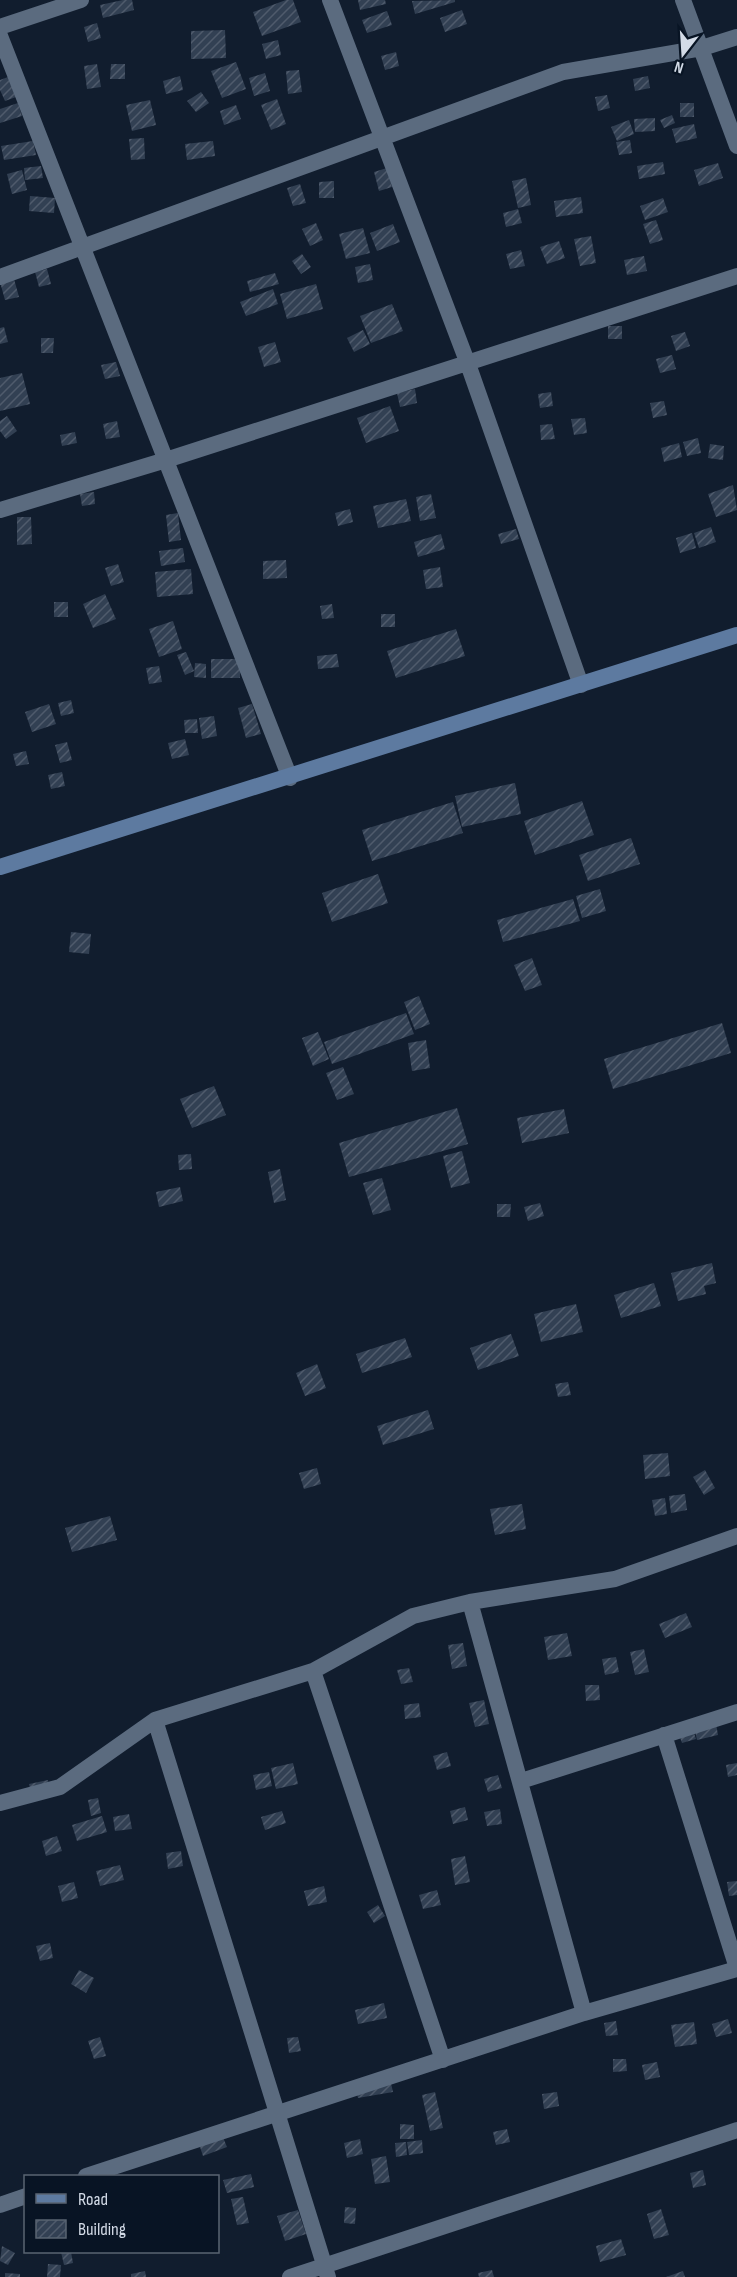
<svg xmlns="http://www.w3.org/2000/svg" width="737" height="2277" viewBox="0 0 737 2277" font-family="'Sofia Sans Condensed',sans-serif">
<defs>
<pattern id="building-hatch" width="6" height="6" patternUnits="userSpaceOnUse" patternTransform="scale(1.5)"><rect width="6" height="6" fill="#324053"/><path d="M-1 1l2-2M0 6l6-6M5 7l2-2" fill="none" stroke="#4f5b6c"/></pattern>
</defs>
<rect width="100%" height="100%" fill="#111d2e"/>
<path fill="url(#building-hatch)" d="M123 0H132L134 10 103 18 100 5Z
M286 0H293L301 22 262 36 253 12Z
M358 0H385L386 4 360 10Z
M455 0V2L415 14 412 1Z
M462 10 467 24 445 32 440 18Z
M387 11 392 25 367 33 362 20Z
M97 23 101 38 88 42 84 27Z
M225 30 226 58 191 59V31Z
M278 40 281 55 266 59 262 44Z
M396 52 399 66 385 70 381 56Z
M236 62 246 89 222 98 211 71Z
M97 64 101 87 87 89 84 66Z
M111 64H125V79H110Z
M299 70 302 92 288 94 286 71Z
M265 73 270 91 254 96 249 78Z
M180 76 183 90 166 94 163 81Z
M648 76 650 88 635 91 633 79Z
M8 77 16 97 5 101 0 90V80Z
M201 92 209 103 196 112 187 101Z
M607 95 610 108 598 111 595 97Z
M277 99 286 124 271 130 261 105Z
M150 100 156 125 132 131 126 105Z
M18 103 22 116 0 123V109Z
M680 103H694V117H680Z
M236 105 241 119 224 125 220 111Z
M672 115 675 123 664 128 660 120Z
M655 118V131L635 132 634 119Z
M629 120 634 134 617 141 611 127Z
M694 124 697 138 676 143 672 129Z
M144 138 145 159 131 160 129 139Z
M630 140 632 153 619 155 616 142Z
M33 141 36 155 4 160 1 146Z
M213 141 215 156 187 160 185 144Z
M663 162 665 174 639 179 637 166Z
M718 163 723 178 699 186 694 170Z
M41 166 43 178 25 180 24 168Z
M387 168 392 187 379 191 374 172Z
M22 170 27 190 12 194 7 174Z
M526 178 531 205 518 208 512 181Z
M334 181V198H319V182Z
M300 184 306 203 293 206 287 188Z
M30 196 55 198 54 213 29 211Z
M581 197 583 213 556 217 554 201Z
M663 198 668 212 645 220 640 206Z
M518 209 522 223 506 227 503 213Z
M656 220 663 240 650 244 643 224Z
M316 223 323 240 310 246 302 229Z
M393 224 400 242 377 251 370 233Z
M363 228 370 253 346 259 339 234Z
M591 236 596 263 580 266 574 239Z
M559 241 565 258 547 264 540 247Z
M521 250 525 266 510 269 506 254Z
M302 254 311 267 301 274 292 261Z
M644 256 647 271 627 275 624 260Z
M370 264 373 280 358 283 355 267Z
M47 269 51 284 39 287 35 272Z
M275 273 279 284 250 292 247 281Z
M14 279 19 297 5 300 0 282Z
M316 284 323 309 287 319 280 294Z
M273 289 278 304 246 316 240 302Z
M392 304 403 331 371 343 360 316Z
M608 326H622V339H608Z
M4 327 8 342 0 344V328Z
M363 330 370 344 354 352 347 338Z
M685 332 690 346 676 351 671 336Z
M41 338H54L53 353H41Z
M275 342 281 362 264 367 258 347Z
M672 355 676 369 660 373 656 359Z
M116 362 120 376 105 379 101 365Z
M22 373 30 404 0 411V378Z
M415 389 417 403 400 407 397 393Z
M551 392 553 406 540 408 538 394Z
M664 401 667 415 653 418 650 403Z
M390 406 399 431 366 443 357 418Z
M7 416 17 431 6 439 0 431V421Z
M585 418 587 433 574 435 571 419Z
M117 421 120 437 106 439 103 424Z
M552 424 555 439 541 440 540 425Z
M75 432 77 443 62 446 60 435Z
M698 438 701 453 687 456 683 442Z
M679 443 682 457 664 462 661 448Z
M710 444 724 446 723 460 708 458Z
M733 485 737 510 716 517 708 494Z
M94 492 95 504 82 506 80 494Z
M431 494 436 518 420 521 416 497Z
M406 499 411 521 378 528 373 506Z
M350 509 353 522 338 526 335 513Z
M178 513 181 540 169 542 166 515Z
M17 517H31L32 544 17 545Z
M711 527 716 542 699 548 694 533Z
M516 529 519 539 501 544 498 534Z
M692 533 696 548 680 553 676 538Z
M441 534 445 549 418 557 414 542Z
M183 548 185 562 161 566 159 551Z
M286 560 287 578 263 579V561Z
M118 564 124 582 111 586 105 568Z
M440 567 443 587 426 589 423 570Z
M191 569 193 594 157 597 155 572Z
M105 594 116 619 93 628 83 604Z
M54 602H68V617H54Z
M332 604 334 618 322 619 320 606Z
M381 614H395V627H381Z
M173 621 182 649 159 657 149 629Z
M456 629 465 656 396 678 387 651Z
M186 652 194 671 185 675 177 655Z
M337 654 339 667 318 669 317 656Z
M211 659H240V678H211Z
M195 663 206 664V678L194 677Z
M159 666 162 682 149 684 146 668Z
M71 700 74 713 61 716 58 703Z
M49 704 56 724 32 732 25 712Z
M252 704 261 734 246 738 238 708Z
M214 716 217 736 202 739 199 718Z
M197 719 198 733H185L184 720Z
M185 739 189 755 172 759 168 743Z
M67 742 72 760 60 763 55 745Z
M26 751 29 764 16 766 13 754Z
M62 772 65 786 51 789 48 775Z
M515 783 521 814 462 827 455 796Z
M582 801 594 835 535 855 524 821Z
M453 802 463 833 372 861 362 830Z
M631 838 640 864 588 881 579 855Z
M378 874 388 903 332 922 322 893Z
M600 889 606 911 582 918 576 896Z
M573 899 580 921 503 942 497 920Z
M71 932 91 934 89 954 69 952Z
M532 958 542 985 525 991 514 965Z
M419 996 430 1024 415 1030 404 1002Z
M406 1013 414 1034 332 1064 324 1042Z
M722 1023 731 1053 613 1089 604 1059Z
M318 1032 329 1059 313 1066 302 1038Z
M426 1040 430 1068 412 1071 408 1043Z
M343 1067 354 1094 337 1100 326 1073Z
M214 1086 226 1115 192 1128 180 1099Z
M457 1108 468 1144 349 1177 339 1143Z
M564 1109 569 1133 522 1143 517 1118Z
M462 1151 470 1183 451 1188 443 1156Z
M191 1154 192 1169 179 1170 178 1155Z
M280 1169 286 1200 274 1203 268 1172Z
M382 1178 391 1210 373 1215 363 1183Z
M180 1187 183 1201 159 1207 156 1192Z
M540 1203 544 1216 528 1221 524 1207Z
M497 1204H511L510 1217H497Z
M712 1263 716 1283 704 1286 706 1294 678 1301 671 1273Z
M654 1283 661 1306 621 1318 614 1295Z
M576 1304 583 1332 541 1342 534 1314Z
M511 1334 519 1356 478 1370 470 1348Z
M405 1338 412 1357 362 1373 356 1354Z
M317 1364 326 1388 305 1396 296 1373Z
M568 1382 571 1395 558 1397 555 1384Z
M428 1410 434 1429 383 1445 377 1426Z
M668 1453 670 1476 645 1479 643 1455Z
M317 1468 321 1484 304 1489 299 1473Z
M705 1470 715 1488 704 1495 693 1477Z
M685 1494 687 1510 671 1513 669 1496Z
M665 1498 667 1514 655 1516 652 1500Z
M522 1504 526 1529 495 1535 490 1509Z
M110 1516 117 1540 72 1552 65 1528Z
M686 1613 692 1627 665 1638 659 1624Z
M567 1633 572 1656 548 1660 544 1637Z
M463 1643 467 1666 452 1669 448 1645Z
M644 1649 649 1672 635 1675 630 1652Z
M616 1657 619 1672 605 1675 602 1659Z
M409 1668 413 1682 401 1684 397 1670Z
M585 1685H599L600 1700 586 1701Z
M484 1700 489 1724 475 1727 469 1703Z
M419 1703 421 1717 405 1719 404 1705Z
M715 1718 718 1735 697 1740 693 1722Z
M691 1724 696 1739 682 1743 677 1729Z
M447 1752 451 1766 437 1770 433 1756Z
M293 1763 298 1784 276 1789 271 1768Z
M737 1763V1775L728 1777 726 1765Z
M269 1772 272 1786 256 1790 253 1775Z
M498 1775 502 1788 488 1792 484 1779Z
M48 1780 50 1795 32 1798 29 1784Z
M98 1798 101 1813 91 1816 88 1800Z
M465 1807 468 1820 453 1824 450 1811Z
M500 1809 502 1824 487 1826 484 1812Z
M282 1811 286 1823 265 1830 261 1817Z
M129 1814 132 1829 115 1831 113 1817Z
M102 1816 107 1832 77 1841 72 1825Z
M57 1836 62 1851 46 1856 42 1841Z
M181 1851 183 1866 168 1869 166 1853Z
M465 1856 470 1882 455 1885 451 1859Z
M120 1865 124 1880 100 1886 96 1871Z
M737 1881V1895L729 1896 727 1882Z
M74 1882 78 1898 62 1902 58 1886Z
M324 1886 327 1902 308 1906 304 1891Z
M437 1890 441 1905 423 1909 419 1895Z
M378 1905 385 1916 374 1923 367 1912Z
M50 1943 53 1958 40 1961 36 1946Z
M79 1970 94 1978 86 1993 71 1984Z
M384 2003 387 2018 358 2024 355 2010Z
M728 2019 732 2033 716 2037 712 2024Z
M616 2021 618 2035 606 2036 604 2023Z
M694 2022 697 2044 675 2047 671 2025Z
M100 2037 106 2056 94 2059 88 2041Z
M298 2037 301 2051 289 2053 287 2038Z
M613 2059H626L627 2071 613 2072Z
M657 2062 660 2077 645 2080 642 2065Z
M390 2079 393 2092 358 2098 355 2085Z
M435 2092 443 2128 430 2131 422 2095Z
M557 2092 559 2106 544 2109 542 2094Z
M400 2124 414 2125V2139H400Z
M507 2129 510 2142 496 2145 493 2132Z
M222 2135 227 2147 203 2156 199 2144Z
M360 2139 363 2154 347 2158 344 2143Z
M422 2140 423 2153 409 2155 407 2142Z
M406 2142 407 2155 396 2157 395 2143Z
M386 2156 390 2182 375 2184 371 2159Z
M703 2170 706 2185 693 2188 690 2173Z
M251 2174 254 2187 227 2193 223 2180Z
M243 2197 249 2223 237 2225 231 2199Z
M345 2207 356 2208 355 2224 344 2223Z
M661 2209 669 2235 654 2239 647 2214Z
M298 2210 306 2234 285 2241 277 2216Z
M621 2239 626 2255 600 2262 596 2246Z
M2 2246 15 2253 8 2265 0 2261Z
M61 2252H71L73 2263 64 2265Z
M48 2264 61 2265 60 2277H47Z
M492 2270 494 2277H479L478 2273Z
M145 2271 146 2277H131V2274Z
M683 2271 685 2277H666Z
M5 2273 20 2274V2277H5Z"/>
<g fill="none" stroke-linecap="round" stroke-linejoin="round">
<path stroke="#5b6b7f" stroke-width="16" d="M330 0 468 364 581 685
M683 0 737 146
M0 27 81 0
M0 36 290 778
M0 277 563 72 702 48 737 37
M0 510 166 460 737 276
M470 1602 584 2013
M313 1671 443 2060
M155 1720 328 2277
M664 1735 737 1968
M521 1781 737 1712
M0 1803 60 1787 155 1720 313 1671 413 1616 470 1602 615 1579 737 1536
M86 2176 584 2013 737 1969
M0 2205 26 2196
M290 2277 737 2130"/>
<path stroke="#5d7aa0" stroke-width="16" d="M0 867 737 635"/>
</g>
<rect x="24" y="2175" width="195" height="78" fill="#081424" stroke="#596472" stroke-width="1.5"/>
<rect x="36" y="2194" width="30" height="9" fill="#5d7aa0" stroke="#596472" stroke-width="1.5"/>
<text x="78" y="2205" font-size="18" fill="#d3dbe7">Road</text>
<rect x="36" y="2220" width="30" height="18" fill="url(#building-hatch)" stroke="#596472" stroke-width="1.5"/>
<text x="78" y="2235" font-size="18" fill="#d3dbe7">Building</text>
<g transform="translate(683 54) rotate(197)" stroke="#081424" stroke-width="4.5" paint-order="stroke">
<path d="M0-4.5L10 22L0 15L-10 22Z" fill="#d3dbe7"/>
<text y="-9" font-size="16" font-weight="bold" text-anchor="middle" fill="#d3dbe7">N</text>
</g>
</svg>
